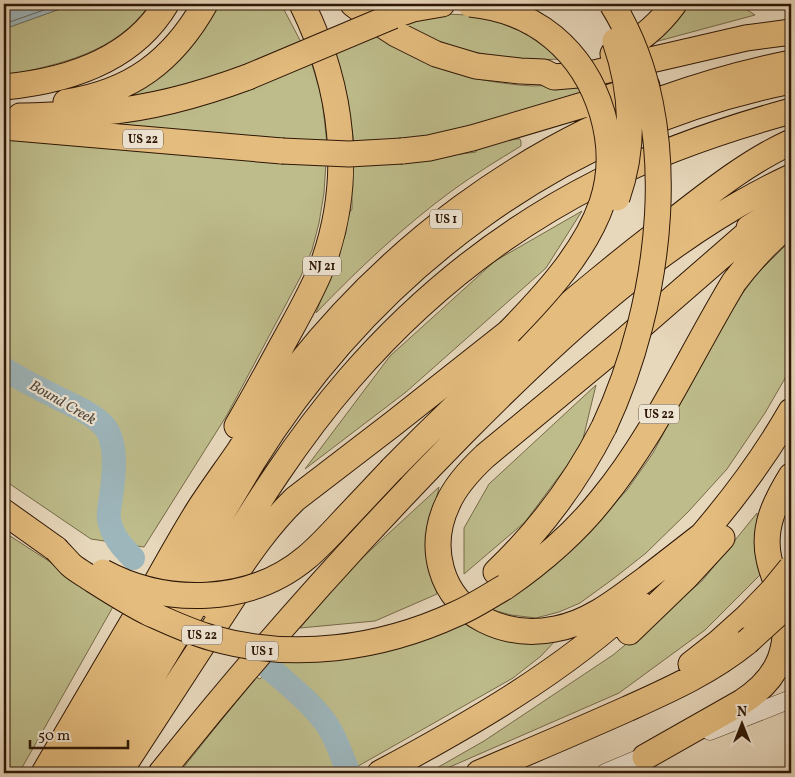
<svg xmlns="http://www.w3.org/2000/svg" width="795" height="777" viewBox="0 0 795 777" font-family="Vollkorn,serif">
<rect width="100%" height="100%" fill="#e7d7bb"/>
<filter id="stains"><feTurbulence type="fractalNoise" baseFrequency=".004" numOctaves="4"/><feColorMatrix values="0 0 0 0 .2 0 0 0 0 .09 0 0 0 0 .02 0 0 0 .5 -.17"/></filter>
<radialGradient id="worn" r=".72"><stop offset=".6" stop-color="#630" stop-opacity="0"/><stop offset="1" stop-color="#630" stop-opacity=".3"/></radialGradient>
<path fill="#bebc8b" stroke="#766a48" d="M74 4H150C115 54 60 64 4 76V29Z
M214 4H281L302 44 237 72 151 97 108 99Z
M687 4H738L755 15 651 43Z
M444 14 470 15 522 28 561 59C522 61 484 57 447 44 431 39 416 31 401 25Z
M373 34C393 46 413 58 434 66 465 78 500 84 532 86 548 86 563 84 578 82L584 93 444 137 354 144 347 97 333 51Z
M311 61 322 98 327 144 56 121Z
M4 138 326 162 324 193 319 223 312 250 300 278 227 415 144 547 91 539 4 480Z
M512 139H520L521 142V146C498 160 475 174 453 190 404 226 358 269 316 313L334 265 346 217 352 209V163L430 158 476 152V150Z
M582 211 546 268 406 392 305 469 390 356 495 261Z
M791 240V368L765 413 727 469 688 512 646 553 613 579 580 603 559 612 536 618 511 615 490 609 598 522 627 490 653 453 720 326 737 301 756 275Z
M596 385 581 447 525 522 464 574V528L489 484Z
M439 487 427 544 437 594 375 621 300 628 348 571Z
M757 513 764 571 705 630 619 693 436 773H428L484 741 613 655 702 581Z
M4 532 95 591 114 605 19 773H4Z
M462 622 525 641 556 640 541 656 513 678 346 773H179L256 677 260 679 276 663 349 658Z"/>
<path fill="#9db6bc" stroke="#717673" d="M4 4H74L4 29Z"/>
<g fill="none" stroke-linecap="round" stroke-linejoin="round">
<path stroke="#666660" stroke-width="1" d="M4 24 61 4"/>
<path stroke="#9db6bc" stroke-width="24" d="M4 369C21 379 37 388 54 396 71 405 91 412 104 426 118 442 114 476 111 497 110 504 108 512 109 519 112 536 122 547 133 558
M267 666C286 683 316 706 329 728 337 741 342 757 348 771"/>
<g stroke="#5c4732" stroke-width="19">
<path id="minor" d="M710 731 791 699
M605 773 655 752"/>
</g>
<g stroke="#2e1705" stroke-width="27">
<path id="highway" d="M353 4 370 17 396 34 436 54 476 66 520 71 544 72 554 77 590 74 746 38 791 32
M393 16 413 9 442 4
M613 54C637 43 658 26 674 4
M4 87C66 81 132 61 166 4
M66 102C131 92 173 61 205 4
M20 116C48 115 76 115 104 112 154 108 202 94 248 77
M4 127 282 151
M402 151 429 148 472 138 647 86
M749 228 791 202
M237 426C252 400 267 373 281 347 295 321 310 296 321 269 355 180 343 87 302 4
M392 469C476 383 565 304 660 231 702 199 743 164 791 142
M4 512 56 549
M701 536C683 550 665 564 647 578 620 598 590 623 555 629 531 634 506 631 484 620 440 598 427 547 448 503 456 485 470 470 485 456L625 340 763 220
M691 548C728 506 763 460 791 411
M496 572C540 530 576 482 604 427
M505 587C541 562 574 534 601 500 655 434 690 355 734 282 751 260 769 240 791 223
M784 603C779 588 772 574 769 559 762 528 775 502 791 476
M213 607C239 569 262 531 295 499L394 423 509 332
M629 632 686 577 722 538
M691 664 719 642 748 616
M645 757 742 702C781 677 790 647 784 602
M44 773C81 710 118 646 156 583 170 558 184 533 199 509 212 489 226 470 239 451 258 422 276 394 297 367 392 247 518 152 662 99 704 84 747 72 791 63
M67 773 253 461C376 265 563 127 791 81
M95 773C134 707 173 641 213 576 254 507 297 439 349 379 419 298 504 230 599 182 661 151 725 129 791 111
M119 773 235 595
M161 773C255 655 355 543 461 435 557 338 666 235 791 177
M380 773C471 724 562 672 638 601
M479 773C528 752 578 731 627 709 669 690 710 672 747 642"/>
</g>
<use href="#minor" stroke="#efe5d3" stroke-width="18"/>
<use href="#highway" stroke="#e4bc7e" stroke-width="25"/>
<g stroke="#2e1705" stroke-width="27" stroke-linecap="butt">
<path id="highway-bridge" d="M470 4C500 7 530 18 553 37 600 76 621 146 602 203 585 252 545 295 509 332
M615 41C633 92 635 147 617 198
M248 77 393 16
M282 151 349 154 402 151
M604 427C661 305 687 124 612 4
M56 549C61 554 66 560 71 565 78 571 86 575 93 580 112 592 129 603 149 613 169 622 190 632 212 638 293 661 380 649 456 614 473 607 489 596 505 587
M103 572C166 606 250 605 307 557 320 546 331 534 342 522 359 504 375 487 392 469
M748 616 773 590 791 568
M747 642 791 602"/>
</g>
<use href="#highway-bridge" stroke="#e4bc7e" stroke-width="25"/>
</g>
<g text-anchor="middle" stroke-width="4.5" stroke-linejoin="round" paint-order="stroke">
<g fill="#efe5d3" stroke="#685543" stroke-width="1">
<rect x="123" y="129.5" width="40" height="19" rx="4"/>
<rect x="430" y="209.5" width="32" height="19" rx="4"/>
<rect x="303" y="256.5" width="38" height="19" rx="4"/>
<rect x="639" y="404.5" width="40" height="19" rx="4"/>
<rect x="182" y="625.5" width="40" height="19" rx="4"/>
<rect x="246" y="641.5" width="32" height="19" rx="4"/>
</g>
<g font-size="12" font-weight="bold" fill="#2e1705">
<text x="143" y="143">US 22</text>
<text x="446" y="223">US 1</text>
<text x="322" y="270">NJ 21</text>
<text x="659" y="418">US 22</text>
<text x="202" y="639">US 22</text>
<text x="262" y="655">US 1</text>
</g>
<g font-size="15" font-style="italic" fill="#4f473c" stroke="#efe5d3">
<text transform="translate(63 402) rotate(30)" y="5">Bound Creek</text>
</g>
</g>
<rect width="795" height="777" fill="none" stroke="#e7d7bb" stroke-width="20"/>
<rect x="5" y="5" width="785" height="767" fill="none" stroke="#2e1705" stroke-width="2.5"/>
<rect x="10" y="10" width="775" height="757" fill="none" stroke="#2e1705"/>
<g transform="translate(742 724)" stroke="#efe5d3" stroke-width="4" paint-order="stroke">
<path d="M0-4L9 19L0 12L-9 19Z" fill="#2e1705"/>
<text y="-8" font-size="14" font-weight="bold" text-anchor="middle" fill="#2e1705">N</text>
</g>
<path d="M30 740v8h98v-8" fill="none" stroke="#2e1705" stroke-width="2.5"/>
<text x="38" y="740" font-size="15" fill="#2e1705" stroke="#efe5d3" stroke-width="4" paint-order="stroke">50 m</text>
<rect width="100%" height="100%" filter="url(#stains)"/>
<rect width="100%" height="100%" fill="url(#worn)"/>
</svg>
